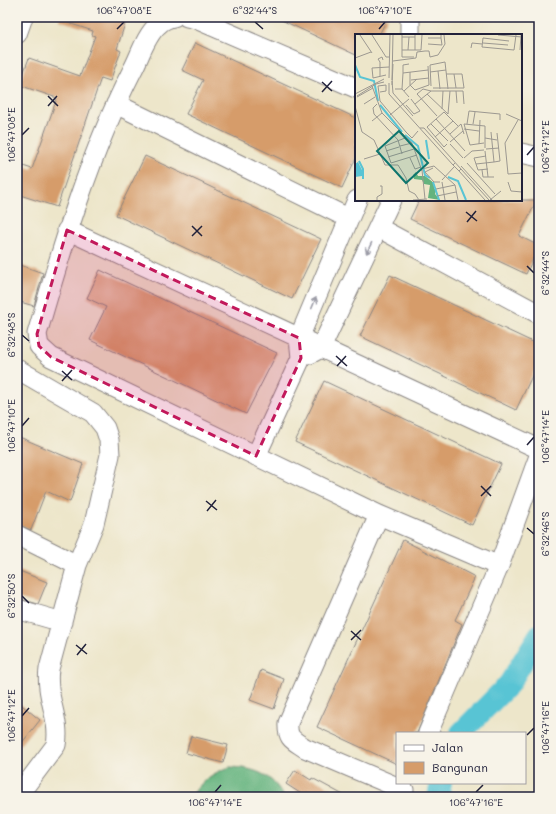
<svg xmlns="http://www.w3.org/2000/svg" width="556" height="814" viewBox="0 0 556 814" font-family="Mali,sans-serif">
<rect width="100%" height="100%" fill="#f7f3e8"/>
<filter id="ink" filterUnits="userSpaceOnUse"><feTurbulence type="fractalNoise" baseFrequency=".025" numOctaves="2"/><feDisplacementMap in="SourceGraphic" scale="8" xChannelSelector="R" yChannelSelector="G"/><feConvolveMatrix kernelMatrix="1 2 1 2 8 2 1 2 1" color-interpolation-filters="sRGB"/></filter>
<filter id="wash" filterUnits="userSpaceOnUse"><feTurbulence type="fractalNoise" baseFrequency=".012" numOctaves="4" result="noise"/><feDisplacementMap in="SourceGraphic" scale="16" xChannelSelector="R" yChannelSelector="G"/><feGaussianBlur stdDeviation="0.9" result="paint"/><feColorMatrix in="noise" values="0 0 0 0 0 0 0 0 0 0 0 0 0 0 0 0 0 1.4 0 .05"/><feComposite in="paint" operator="in"/></filter>
<g filter="url(#wash)">
<rect width="100%" height="100%" fill="#ede6ca"/>
<path fill="#64b37e" stroke="#436a5c" d="M230 767C255 768 272 774 284 797H191C201 781 212 773 230 767Z"/>
<g fill="none" stroke-linecap="round" stroke-linejoin="round">
<path stroke="#59c4d4" stroke-width="22" d="M461 733 509 684 539 635
M438 797 441 783"/>
</g>
<g id="blocks">
<path fill="#d69c6a" d="M60 17H127L117 49 121 51 110 81 101 78 57 207 17 194V164L32 169 57 98 19 85 29 58 80 76 95 36 92 35 93 31 59 20Z
M275 17H388L379 35H356V55Z
M195 43 356 118V158L342 188 186 114 203 80 182 70Z
M145 156 321 239 292 299 116 215Z
M419 200H537L519 236 539 246 526 274 410 219Z
M17 264 43 273 34 306 17 301Z
M100 270 277 353 246 414 90 340 106 307 87 298Z
M390 275 539 345V361L516 410 360 336Z
M324 381 501 464 472 525 295 442Z
M17 436 83 464 70 502 46 491 31 530 17 524Z
M403 540 475 577 455 620 462 624 417 733H397V764L317 727Z
M17 570 47 582 38 604 17 598Z
M261 670 284 679 274 709 250 700Z
M17 701 40 720 17 749Z
M191 736 228 745 223 763 186 753Z
M295 770 311 780 312 778 347 797H302L303 795 286 784Z"/>
</g>
</g>
<g filter="url(#ink)">
<use href="#blocks" fill-opacity="0" stroke="#888482" stroke-width="1"/>
<g fill="none" stroke-linecap="round" stroke-linejoin="round">
<g stroke="#888482" stroke-width="21">
<path id="minor" d="M174 17C168 18 163 20 158 25 146 35 140 56 133 69 90 153 63 244 37 334L39 346 51 357 379 515 499 566
M187 17 196 19 356 88
M410 17V35
M17 34 23 17
M116 104 348 218
M521 153 539 157
M379 228 539 314
M67 230 539 449
M310 354 321 348 391 200
M17 369 93 413 105 428 109 440 110 455 94 524 77 565 49 669C45 697 61 719 56 745L17 797
M256 456 301 358 299 338 357 200
M379 515 288 723C287 739 293 740 305 748L404 790
M17 535 77 565
M17 609 62 622
M428 733 499 566 539 456"/>
</g>
<use href="#minor" stroke="#fff" stroke-width="19"/>
</g>
<defs><path id="oneway-shaft" d="M-6 0H5M1.5-3L5.5 0L1.5 3" fill="none" stroke-width="1.6" stroke-linecap="round" stroke-linejoin="round"/></defs>
<g stroke="#9c9ca7">
<use href="#oneway-shaft" transform="translate(369 248) rotate(116)"/>
<use href="#oneway-shaft" transform="translate(314 303) rotate(-68)"/>
</g>
</g>
<path fill="#c2185b" fill-opacity="0.2" stroke="#c2185b" stroke-width="3" stroke-dasharray="8 5" stroke-linejoin="round" d="M67 230 299 338 301 358 256 456 51 357 39 346 37 334Z"/>
<path fill="none" stroke="#22223b" stroke-width="1.5" d="M255 22 263 29M117 29 124 22M379 29 385 22M322 82 332 91M322 92 332 81M48 96 58 106M48 106 57 96M22 135 29 128M527 155 534 147M466 212 477 221M467 222 476 211M192 226 202 236M192 236 202 226M527 266 534 273M22 335 29 341M336 356 347 366M337 366 346 356M62 371 72 380M62 381 72 370M22 426 29 418M527 445 534 437M481 486 491 496M481 496 491 486M206 501 217 510M207 511 216 500M527 528 534 534M22 596 29 603M351 631 361 640M351 640 361 630M76 645 87 654M77 655 86 644M22 716 29 708M527 735 534 728M215 792 221 785M476 792 483 785"/>
<g transform="translate(355 34)">
<rect width="167" height="167" fill="#ede6ca"/>
<path d="M61 138 63 142H70L79 149V155H81L80 160 85 166 73 164 75 151 69 150 67 146 59 145 58 141Z" fill="#64b37e"/>
<path d="M3 128 7 136V142L0 143V130Z" fill="#59c4d4"/>
<path fill="none" stroke="#59c4d4" stroke-width="2" d="M0 31 5 43 19 47 23 67M25 71 47 98M50 101 63 112 70 141 75 144M71 106 74 125M4 127 8 135V145M93 143 103 147 111 166M78 148 84 166"/>
<path fill="none" stroke="#9c9891" stroke-width="1" d="M5 1 17 19M17 1 31 23H35M47 1V23H59M143 1 167 3M47 3H60M73 4H86V1M154 7 128 4 127 13 159 16 161 1M128 9 153 11M73 10 87 11 86 4M116 14 117 9 127 10M47 16H66L67 1M53 16 54 3M60 16V1M165 16 166 1M0 24 16 18M38 27 61 24 62 18 70 17H74L75 23 83 21 90 10 89 1M83 37 85 55M55 38V51L60 56 74 51 73 32M75 38 91 36M48 39V31L54 30M99 40 101 54M31 41 18 44 17 34 34 33M25 42V28L23 25 27 23 28 26M34 44 35 1M37 46 38 1M56 46 74 44M37 47 38 59 58 82M34 49V60L98 131M37 51 38 30M17 52 27 79 57 109 67 137M76 52 75 31 90 28 93 55M78 54H109L107 40H91M40 55H47L54 63M47 55 48 39 73 36M49 57 62 45M76 57 68 55 62 60 82 82M101 57 102 69M25 58 31 57V51L23 52 25 67 51 98 57 104 63 97M0 60 29 45M72 60 93 80 95 57M2 62 21 50 29 48M2 63 18 54M9 70 20 63M22 70 18 74 19 80 43 106 47 120M60 70 76 57H108L109 70M51 71 59 80 65 77 56 65M0 72 7 98 19 106 30 131H43L51 144 54 157 60 160 64 166M87 75 88 57M151 80 167 87M35 81 54 65M81 85 110 117M163 86 150 109 153 140 167 139M17 87 27 79M76 90 93 107M112 90 114 77 145 80V86M118 90 120 78M65 94H69L106 135 104 137 98 131 100 129M109 95 124 97M95 100 106 90 109 100M80 103 98 87M50 104 30 112 36 129 62 121M130 104 142 106M95 108 108 97M129 109 115 111 109 90 130 92V114M92 110 89 113 72 93 89 78 103 92M95 110 108 124M124 110 125 86M45 112 57 109M131 115 144 114M31 117 44 113M130 117 133 143M131 122 119 124 123 136 133 135M33 123 59 115M55 124 60 135 66 133M109 124 117 117 129 116M9 125 25 120M139 128 145 127 142 99M112 129 140 160M121 130 139 128 136 98M106 132 137 166M78 134 70 138 79 148H85M67 135 79 132 100 151 103 166M106 135 134 166M67 136 70 165M127 136 128 143H139M104 137 130 166M87 146 99 133M87 148 90 166M153 148 156 157 167 158M81 155 100 151M82 162 101 158M22 166V163L27 160V152H25M58 166 72 165M135 166 146 157"/>
<path fill="#0f766e" fill-opacity="0.15" stroke="#0f766e" stroke-width="2" d="M44 97 73 129 51 149 22 117Z"/>
<rect width="167" height="167" fill="none" stroke="#22223b" stroke-width="2"/>
</g>
<rect width="556" height="814" fill="none" stroke="#f7f3e8" stroke-width="44"/>
<rect x="396" y="732" width="130" height="52" fill="#f7f3e8" stroke="#a29fa3"/>
<rect x="404" y="745" width="20" height="6" fill="#ffffff" stroke="#a29fa3"/>
<text x="432" y="752" font-size="12" fill="#22223b">Jalan</text>
<rect x="404" y="762" width="20" height="12" fill="#d69c6a" stroke="#a29fa3"/>
<text x="432" y="772" font-size="12" fill="#22223b">Bangunan</text>
<rect x="22" y="22" width="512" height="770" fill="none" stroke="#22223b" stroke-width="1.5"/>
<g font-size="10" text-anchor="middle" fill="#22223b">
<text x="124" y="14">106°47'08"E</text>
<text x="255" y="14">6°32'44"S</text>
<text x="385" y="14">106°47'10"E</text>
<text transform="translate(11 135) rotate(-90)" y="4">106°47'08"E</text>
<text transform="translate(545 147) rotate(-90)" y="4">106°47'12"E</text>
<text transform="translate(545 273) rotate(-90)" y="4">6°32'44"S</text>
<text transform="translate(11 335) rotate(-90)" y="4">6°32'48"S</text>
<text transform="translate(11 426) rotate(-90)" y="4">106°47'10"E</text>
<text transform="translate(545 437) rotate(-90)" y="4">106°47'14"E</text>
<text transform="translate(545 534) rotate(-90)" y="4">6°32'46"S</text>
<text transform="translate(11 596) rotate(-90)" y="4">6°32'50"S</text>
<text transform="translate(11 716) rotate(-90)" y="4">106°47'12"E</text>
<text transform="translate(545 728) rotate(-90)" y="4">106°47'16"E</text>
<text x="215" y="806">106°47'14"E</text>
<text x="476" y="806">106°47'16"E</text>
</g>
</svg>
